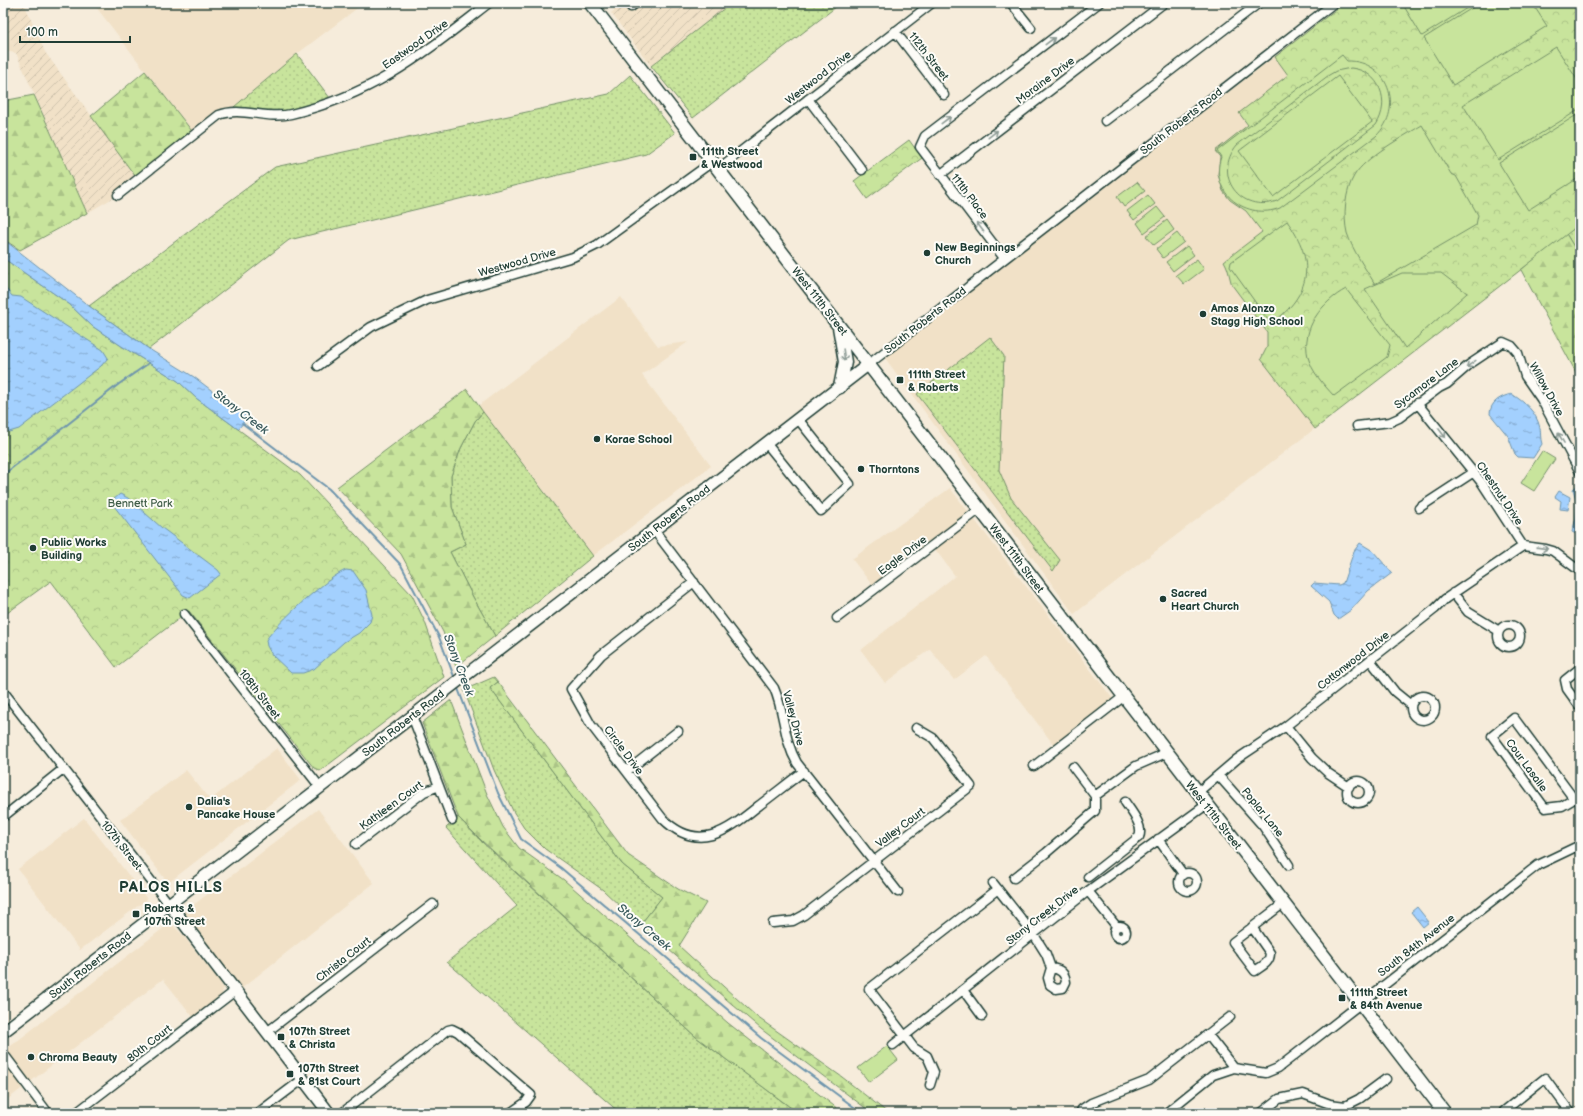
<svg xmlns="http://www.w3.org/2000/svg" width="1583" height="1116" viewBox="0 0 1583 1116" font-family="'Balsamiq Sans',sans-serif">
<defs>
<pattern id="industrial-furrows" width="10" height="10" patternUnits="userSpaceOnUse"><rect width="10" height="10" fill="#f1e1c7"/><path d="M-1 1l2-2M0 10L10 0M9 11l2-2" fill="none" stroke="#cec2ac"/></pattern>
<pattern id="grass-dots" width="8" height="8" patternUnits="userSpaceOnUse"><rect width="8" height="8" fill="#c8e49c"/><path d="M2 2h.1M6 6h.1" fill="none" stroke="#abc487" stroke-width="1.8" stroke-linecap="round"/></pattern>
<pattern id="forest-firs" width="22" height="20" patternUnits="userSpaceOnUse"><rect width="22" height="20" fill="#c8e49c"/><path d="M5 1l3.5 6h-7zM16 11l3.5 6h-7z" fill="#abc487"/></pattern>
<pattern id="park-crowns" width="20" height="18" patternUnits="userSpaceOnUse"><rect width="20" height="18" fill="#c8e49c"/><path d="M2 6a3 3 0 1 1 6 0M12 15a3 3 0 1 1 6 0" fill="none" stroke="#abc487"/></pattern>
<pattern id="water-ripples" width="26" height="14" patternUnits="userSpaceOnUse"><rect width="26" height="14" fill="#a3d0fe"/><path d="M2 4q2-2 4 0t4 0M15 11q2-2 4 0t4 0" fill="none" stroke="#84aace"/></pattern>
</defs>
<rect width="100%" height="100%" fill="#f6ecdb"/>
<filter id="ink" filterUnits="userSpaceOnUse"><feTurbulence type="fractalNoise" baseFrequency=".025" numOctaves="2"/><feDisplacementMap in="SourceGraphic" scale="8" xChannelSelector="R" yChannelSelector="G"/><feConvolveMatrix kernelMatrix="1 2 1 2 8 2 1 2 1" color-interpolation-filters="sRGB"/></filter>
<g filter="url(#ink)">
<path fill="#f1e1c7" d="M93 3H364L297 54 228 112 195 135Z
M1344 3 1521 270 1074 614 885 358Z
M3 18 16 53 3 51Z
M621 297 658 346 688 342 642 375 711 466 593 556 478 406Z
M950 488 1116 703 1057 749 986 656 954 680 930 649 885 683 861 650 955 576 929 541 872 585 852 559Z
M277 748 301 780 168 883 120 820 186 770 210 800Z
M318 809 374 883 241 989 183 913Z
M84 818 147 899 80 950 18 869Z
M170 923 181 933 220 982 223 988 222 995 219 999 194 1018 163 979 3 1103V1052Z"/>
<path fill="url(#industrial-furrows)" d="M3 3H24L45 52 138 180 118 195 87 213 16 53 3 18Z
M623 3H731L651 66 611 13Z"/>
<path fill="url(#grass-dots)" stroke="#749068" d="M731 3H841L693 118 651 66Z
M297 54 333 102 291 114 228 112Z
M630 75 675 133 646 154 289 240 149 349 89 306 275 167 609 94Z
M1580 224V257L1565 232Z
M990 337 1004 356 999 470 1011 498 1060 560 1053 571 917 394Z
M483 412 593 556 495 636 473 597 450 552 466 544 452 507 451 476 461 448 475 421Z
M494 677 498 682 490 688 622 864 662 897 640 925 603 890 545 849 524 828 513 811 494 770 464 690Z
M458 817 482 842 696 1037 798 1113H620L447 962 517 906 446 828Z"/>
<path fill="url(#forest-firs)" stroke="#749068" d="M145 71 195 135 138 180 91 116Z
M34 95 87 213 20 250 3 239V101Z
M1565 232 1580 257V380L1521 270Z
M467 389 483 412 475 421 461 448 451 476 452 507 466 544 450 552 473 597 495 636 456 667 443 632 401 554 337 487Z
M498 682 628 855 678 889 706 903 679 946 757 1017 842 1077 888 1113H872L761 1029 640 925 662 897 622 864 490 688Z
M451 700 487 794 503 827 519 848 564 880 728 1023 843 1113H798L696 1037 482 841 458 817 422 723Z"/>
<path fill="url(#park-crowns)" stroke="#749068" d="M1344 3H1580V224L1315 429 1261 359 1267 347V332L1232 285C1229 277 1229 269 1224 261L1262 232 1246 211 1230 200 1223 191 1218 174 1220 157 1215 151 1248 125 1239 113 1288 75 1275 57Z
M909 140 922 158 867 199 854 181Z
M3 258 69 304 92 326 123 347 178 381 196 398 300 475 412 595 425 622 444 677 320 771 314 768 189 611 116 667 51 581 3 616Z"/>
<path fill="#c8e49c" stroke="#749068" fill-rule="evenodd" d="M1402 3H1475L1422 36Z
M1480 3H1532L1547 26 1453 85 1424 38Z
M1556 47 1580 84V109L1498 160 1463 105Z
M1342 55 1347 61C1388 60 1405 108 1376 136L1280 208C1248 221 1208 193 1221 157L1217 151ZM1351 68C1380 71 1391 102 1376 125L1277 201C1240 214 1212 175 1237 145L1329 75 1336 71Z
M1338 76 1372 122 1273 197 1239 151Z
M1580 113V177L1528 210 1499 163Z
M1422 125 1451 174 1456 176 1478 215 1476 225 1375 284C1365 268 1353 251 1347 233 1343 216 1345 191 1354 176 1365 157 1403 137 1422 125Z
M1137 182 1145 191 1124 207 1117 197Z
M1148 195 1155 204 1134 220 1127 211Z
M1157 207 1165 217 1144 233 1137 223Z
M1167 220 1174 230 1154 245 1146 236Z
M1287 221C1316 261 1312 294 1271 324L1230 267 1231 262Z
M1177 233 1184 242 1163 258 1156 249Z
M1187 246 1194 255 1173 271 1166 262Z
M1197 259 1204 269 1184 284 1176 275Z
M1402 273H1441L1467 293 1405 348 1365 289Z
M1346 289 1390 345 1387 357 1334 396C1323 384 1312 372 1308 357 1301 328 1322 302 1346 289Z
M1542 451 1555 459 1534 491 1521 483Z
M887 1046 898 1060 869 1082 858 1068Z"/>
<path fill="url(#water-ripples)" stroke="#6e95ad" d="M3 239 89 306 149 349 194 377 248 418 238 429 196 398 178 381 123 347 92 326 69 304 3 258Z
M3 285 12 296 21 297 103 350 108 358 101 366 19 429 9 432 3 427Z
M1512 394C1525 403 1536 411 1540 428 1541 434 1540 438 1542 444L1533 458 1518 457 1515 454 1508 436 1490 414C1490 402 1501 396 1512 394Z
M1577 486 1580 490V536L1572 532 1576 518 1577 503 1573 489Z
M1559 491 1570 497 1568 510 1560 509 1561 501 1555 497Z
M120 494 128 498 162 528 218 570 221 574 190 598 183 595 114 506 113 500Z
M1360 543 1373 551 1392 573 1368 591 1351 610 1338 619 1334 615 1329 602 1311 586 1314 583 1339 585 1343 583 1354 551Z
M346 570 353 571 366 590 372 615 370 622 359 633 344 642 314 669 303 673H291L272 655 267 646 266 640C276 624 329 576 346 570Z
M1417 907 1429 922 1423 927 1411 912Z"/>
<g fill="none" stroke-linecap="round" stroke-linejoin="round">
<path stroke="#6e95ad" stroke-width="2" d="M242 423 329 489 401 565 439 637 455 679
M3 475 119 384 149 363
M457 686 498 793 521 839 561 868 761 1038 862 1113"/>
<g stroke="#1f3d34" stroke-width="11">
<path id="minor" d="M1011 3 1031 28
M631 7 636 3
M895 31 944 95
M808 99 862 170
M1105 121 1259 3
M718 169 932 3
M940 175 1164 3
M118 195 219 115C241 106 266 120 291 114 376 94 423 54 489 3
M1004 258 920 147 925 136 1099 3
M869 364 1334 3
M318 366 371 327 427 300 573 257 597 245 712 162
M1417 403 1482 483 1523 546 1546 549 1553 551 1580 571
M1357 426 1390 422 1399 418 1439 388 1447 384 1470 364 1503 342 1512 346 1518 353 1525 376 1541 399 1580 472
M766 443 821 511 850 484 798 419
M1419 508 1474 472
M654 530 774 688C785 713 783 739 797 763L898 892
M694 582 601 655 571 689 591 725 663 819C698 853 726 832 757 807 773 795 788 783 804 771
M1453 593 1468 612 1499 631
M184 614 320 787
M837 618 980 509
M1498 636a11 11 0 1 1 22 0a11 11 0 1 1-22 0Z
M1370 660 1395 692 1411 705
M1580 668 1565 680 1567 689 1580 707
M3 691 169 904
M1411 708a12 12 0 1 1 24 0a12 12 0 1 1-24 0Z
M412 716 452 820
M1286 726 1312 758 1328 773 1349 787
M1034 766 1123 697
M1073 767 1095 796
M627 771 678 731
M1218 775 1263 826 1289 865
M1347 792a11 11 0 1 1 22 0a11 11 0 1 1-22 0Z
M1197 793 1237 759 1286 726 1435 609 1445 599 1523 546
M1574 799 1514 718 1492 736 1545 808 1562 806 1574 799H1580
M3 817 63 769
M1158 839 1183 874
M356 844 424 792 439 786
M1179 882a9 9 0 1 1 18 0a9 9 0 1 1-18 0Z
M1088 877 1139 837C1144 826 1131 811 1125 802
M1014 878 1046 853 1095 811V796L1136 766 1166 753
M993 883 1034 935 1046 954 1051 968 1048 978 1050 985 1056 989 1063 988 1066 982C1065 973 1060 969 1051 968
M1088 891 1117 927
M773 923 793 921 804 915 971 786 933 738 916 728
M1114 932a6 6 0 1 1 12 0a6 6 0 1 1-12 0Z
M1252 927 1270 953C1270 963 1262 966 1255 971L1233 942 1284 903
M963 990 982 1016
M267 1032 433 904
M1208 1035 1234 1068
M893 1045 1088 891 1206 805
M3 1053 48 1113
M930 1085 934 1072 927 1056 914 1048 869 989 998 889
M76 1113 235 991
M258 1113 303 1079
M342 1113 448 1030 452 1029 458 1032 531 1095 526 1102 510 1113
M1080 1113 1082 1109 1091 1103 1149 1080 1230 1017
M1166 1113 1213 1075 1234 1068 1266 1073 1278 1068 1538 865 1580 845
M1261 1113 1279 1099 1303 1094 1330 1104 1345 1106 1359 1099 1386 1079
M1506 1113 1504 1111 1545 1078 1571 1113"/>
</g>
<g stroke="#1f3d34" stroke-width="14">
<path id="tertiary" d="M169 904 329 1113
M3 1032 869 364"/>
</g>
<g stroke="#1f3d34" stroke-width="15">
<path id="secondary" d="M590 3 1445 1113
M839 327 845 362 840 387"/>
</g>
<use href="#minor" stroke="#fdfcf7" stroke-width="8"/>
<use href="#tertiary" stroke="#fdfcf7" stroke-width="11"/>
<use href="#secondary" stroke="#fdfcf7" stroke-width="12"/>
</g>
<defs><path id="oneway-shaft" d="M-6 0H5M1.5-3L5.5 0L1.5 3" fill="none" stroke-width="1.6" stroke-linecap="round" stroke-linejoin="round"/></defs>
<g stroke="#8e9c96">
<use href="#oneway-shaft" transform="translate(1050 41) rotate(-37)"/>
<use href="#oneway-shaft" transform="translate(946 120) rotate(-37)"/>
<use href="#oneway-shaft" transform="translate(993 134) rotate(-38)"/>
<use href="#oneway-shaft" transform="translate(980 227) rotate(-128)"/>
<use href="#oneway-shaft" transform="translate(844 355) rotate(82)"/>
<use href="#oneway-shaft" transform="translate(1471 364) rotate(144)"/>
<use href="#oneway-shaft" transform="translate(1442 433) rotate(53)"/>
<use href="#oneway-shaft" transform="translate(1561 438) rotate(-121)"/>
<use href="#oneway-shaft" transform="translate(1542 548) rotate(8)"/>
</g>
</g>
<g fill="#1f3d34" stroke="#fdfcf7" stroke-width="1.5">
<rect x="689" y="153" width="8" height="8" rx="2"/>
<circle cx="927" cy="253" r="4"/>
<circle cx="1203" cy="314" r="4"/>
<rect x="896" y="376" width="8" height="8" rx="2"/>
<circle cx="597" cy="439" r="4"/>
<circle cx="861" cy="469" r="4"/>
<circle cx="33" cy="548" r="4"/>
<circle cx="1163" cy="599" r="4"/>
<circle cx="189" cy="807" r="4"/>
<rect x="132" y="910" width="8" height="8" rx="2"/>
<rect x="1338" y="994" width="8" height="8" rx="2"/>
<rect x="277" y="1033" width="8" height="8" rx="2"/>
<circle cx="31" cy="1057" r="4"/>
<rect x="286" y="1070" width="8" height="8" rx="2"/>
</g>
<g text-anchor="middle" stroke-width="4" stroke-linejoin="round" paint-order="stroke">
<g font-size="11" fill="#1f3d34" stroke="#fdfcf7">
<text transform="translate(415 44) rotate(-35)" y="4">Eastwood Drive</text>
<text transform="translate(929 56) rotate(52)" y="4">112th Street</text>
<text transform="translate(818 77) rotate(-38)" y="4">Westwood Drive</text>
<text transform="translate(1045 80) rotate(-37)" y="4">Moraine Drive</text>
<text transform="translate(1181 121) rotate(-38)" y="4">South Roberts Road</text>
<text transform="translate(970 196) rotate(53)" y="4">111th Place</text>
<text transform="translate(517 262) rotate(-16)" y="4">Westwood Drive</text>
<text transform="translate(820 301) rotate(52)" y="4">West 111th Street</text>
<text transform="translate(925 320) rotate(-38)" y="4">South Roberts Road</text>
<text transform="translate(1426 383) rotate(-37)" y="4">Sycamore Lane</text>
<text transform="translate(1547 389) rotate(61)" y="4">Willow Drive</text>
<text transform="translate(1500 493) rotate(56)" y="4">Chestnut Drive</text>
<text transform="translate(669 518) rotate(-38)" y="4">South Roberts Road</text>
<text transform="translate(902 555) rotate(-37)" y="4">Eagle Drive</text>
<text transform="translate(1017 558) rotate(53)" y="4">West 111th Street</text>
<text transform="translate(1353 660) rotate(-38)" y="4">Cottonwood Drive</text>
<text transform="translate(260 694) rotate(52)" y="4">108th Street</text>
<text transform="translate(794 718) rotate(75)" y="4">Valley Drive</text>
<text transform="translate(403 723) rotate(-38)" y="4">South Roberts Road</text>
<text transform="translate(624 750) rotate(53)" y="4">Circle Drive</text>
<text transform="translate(1527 765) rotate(54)" y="4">Cour Lasalle</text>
<text transform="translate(391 805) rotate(-36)" y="4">Kathleen Court</text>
<text transform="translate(1263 812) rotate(51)" y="4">Poplar Lane</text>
<text transform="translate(1214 815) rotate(52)" y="4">West 111th Street</text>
<text transform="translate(900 827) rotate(-37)" y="4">Valley Court</text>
<text transform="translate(122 845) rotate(52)" y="4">107th Street</text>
<text transform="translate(1042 915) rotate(-38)" y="4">Stony Creek Drive</text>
<text transform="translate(1416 945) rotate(-38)" y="4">South 84th Avenue</text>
<text transform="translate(343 959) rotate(-38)" y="4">Christa Court</text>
<text transform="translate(90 965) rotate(-38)" y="4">South Roberts Road</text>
<text transform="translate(149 1043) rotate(-38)" y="4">80th Court</text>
</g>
<g font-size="11" font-weight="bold" fill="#1f3d34" stroke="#fdfcf7" text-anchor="start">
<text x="701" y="155">111th Street<tspan x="701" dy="13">&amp; Westwood</tspan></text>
<text x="935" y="251">New Beginnings<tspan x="935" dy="13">Church</tspan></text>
<text x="1211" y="312">Amos Alonzo<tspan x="1211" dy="13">Stagg High School</tspan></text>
<text x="908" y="378">111th Street<tspan x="908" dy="13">&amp; Roberts</tspan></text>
<text x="605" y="443">Korae School</text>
<text x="869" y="473">Thorntons</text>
<text x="41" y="546">Public Works<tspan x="41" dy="13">Building</tspan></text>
<text x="1171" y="597">Sacred<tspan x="1171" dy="13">Heart Church</tspan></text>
<text x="197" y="805">Dalia's<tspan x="197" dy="13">Pancake House</tspan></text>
<text x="144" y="912">Roberts &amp;<tspan x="144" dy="13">107th Street</tspan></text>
<text x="1350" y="996">111th Street<tspan x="1350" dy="13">&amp; 84th Avenue</tspan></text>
<text x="289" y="1035">107th Street<tspan x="289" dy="13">&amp; Christa</tspan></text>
<text x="39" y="1061">Chroma Beauty</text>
<text x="298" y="1072">107th Street<tspan x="298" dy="13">&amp; 81st Court</tspan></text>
</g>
<g font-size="11" fill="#415e49" stroke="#fdfcf7">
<text x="140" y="507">Bennett Park</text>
</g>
<g font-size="12" font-style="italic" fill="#395a5c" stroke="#fdfcf7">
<text transform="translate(241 412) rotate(37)" y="4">Stony Creek</text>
<text transform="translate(459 665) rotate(69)" y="4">Stony Creek</text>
<text transform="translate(644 927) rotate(40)" y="4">Stony Creek</text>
</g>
<g font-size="15" font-weight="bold" letter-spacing="1" fill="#1f3d34" stroke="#fdfcf7">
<text x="171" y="892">PALOS HILLS</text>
</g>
</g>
<rect width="1583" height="1116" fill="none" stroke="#fdfcf7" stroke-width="16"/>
<rect x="8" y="8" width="1567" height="1100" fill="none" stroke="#1f3d34" stroke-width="1.5" filter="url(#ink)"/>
<path d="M20 36v6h110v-6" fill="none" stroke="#1f3d34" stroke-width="2"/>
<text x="26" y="36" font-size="12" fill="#1f3d34" stroke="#fdfcf7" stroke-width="3" paint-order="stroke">100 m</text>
</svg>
